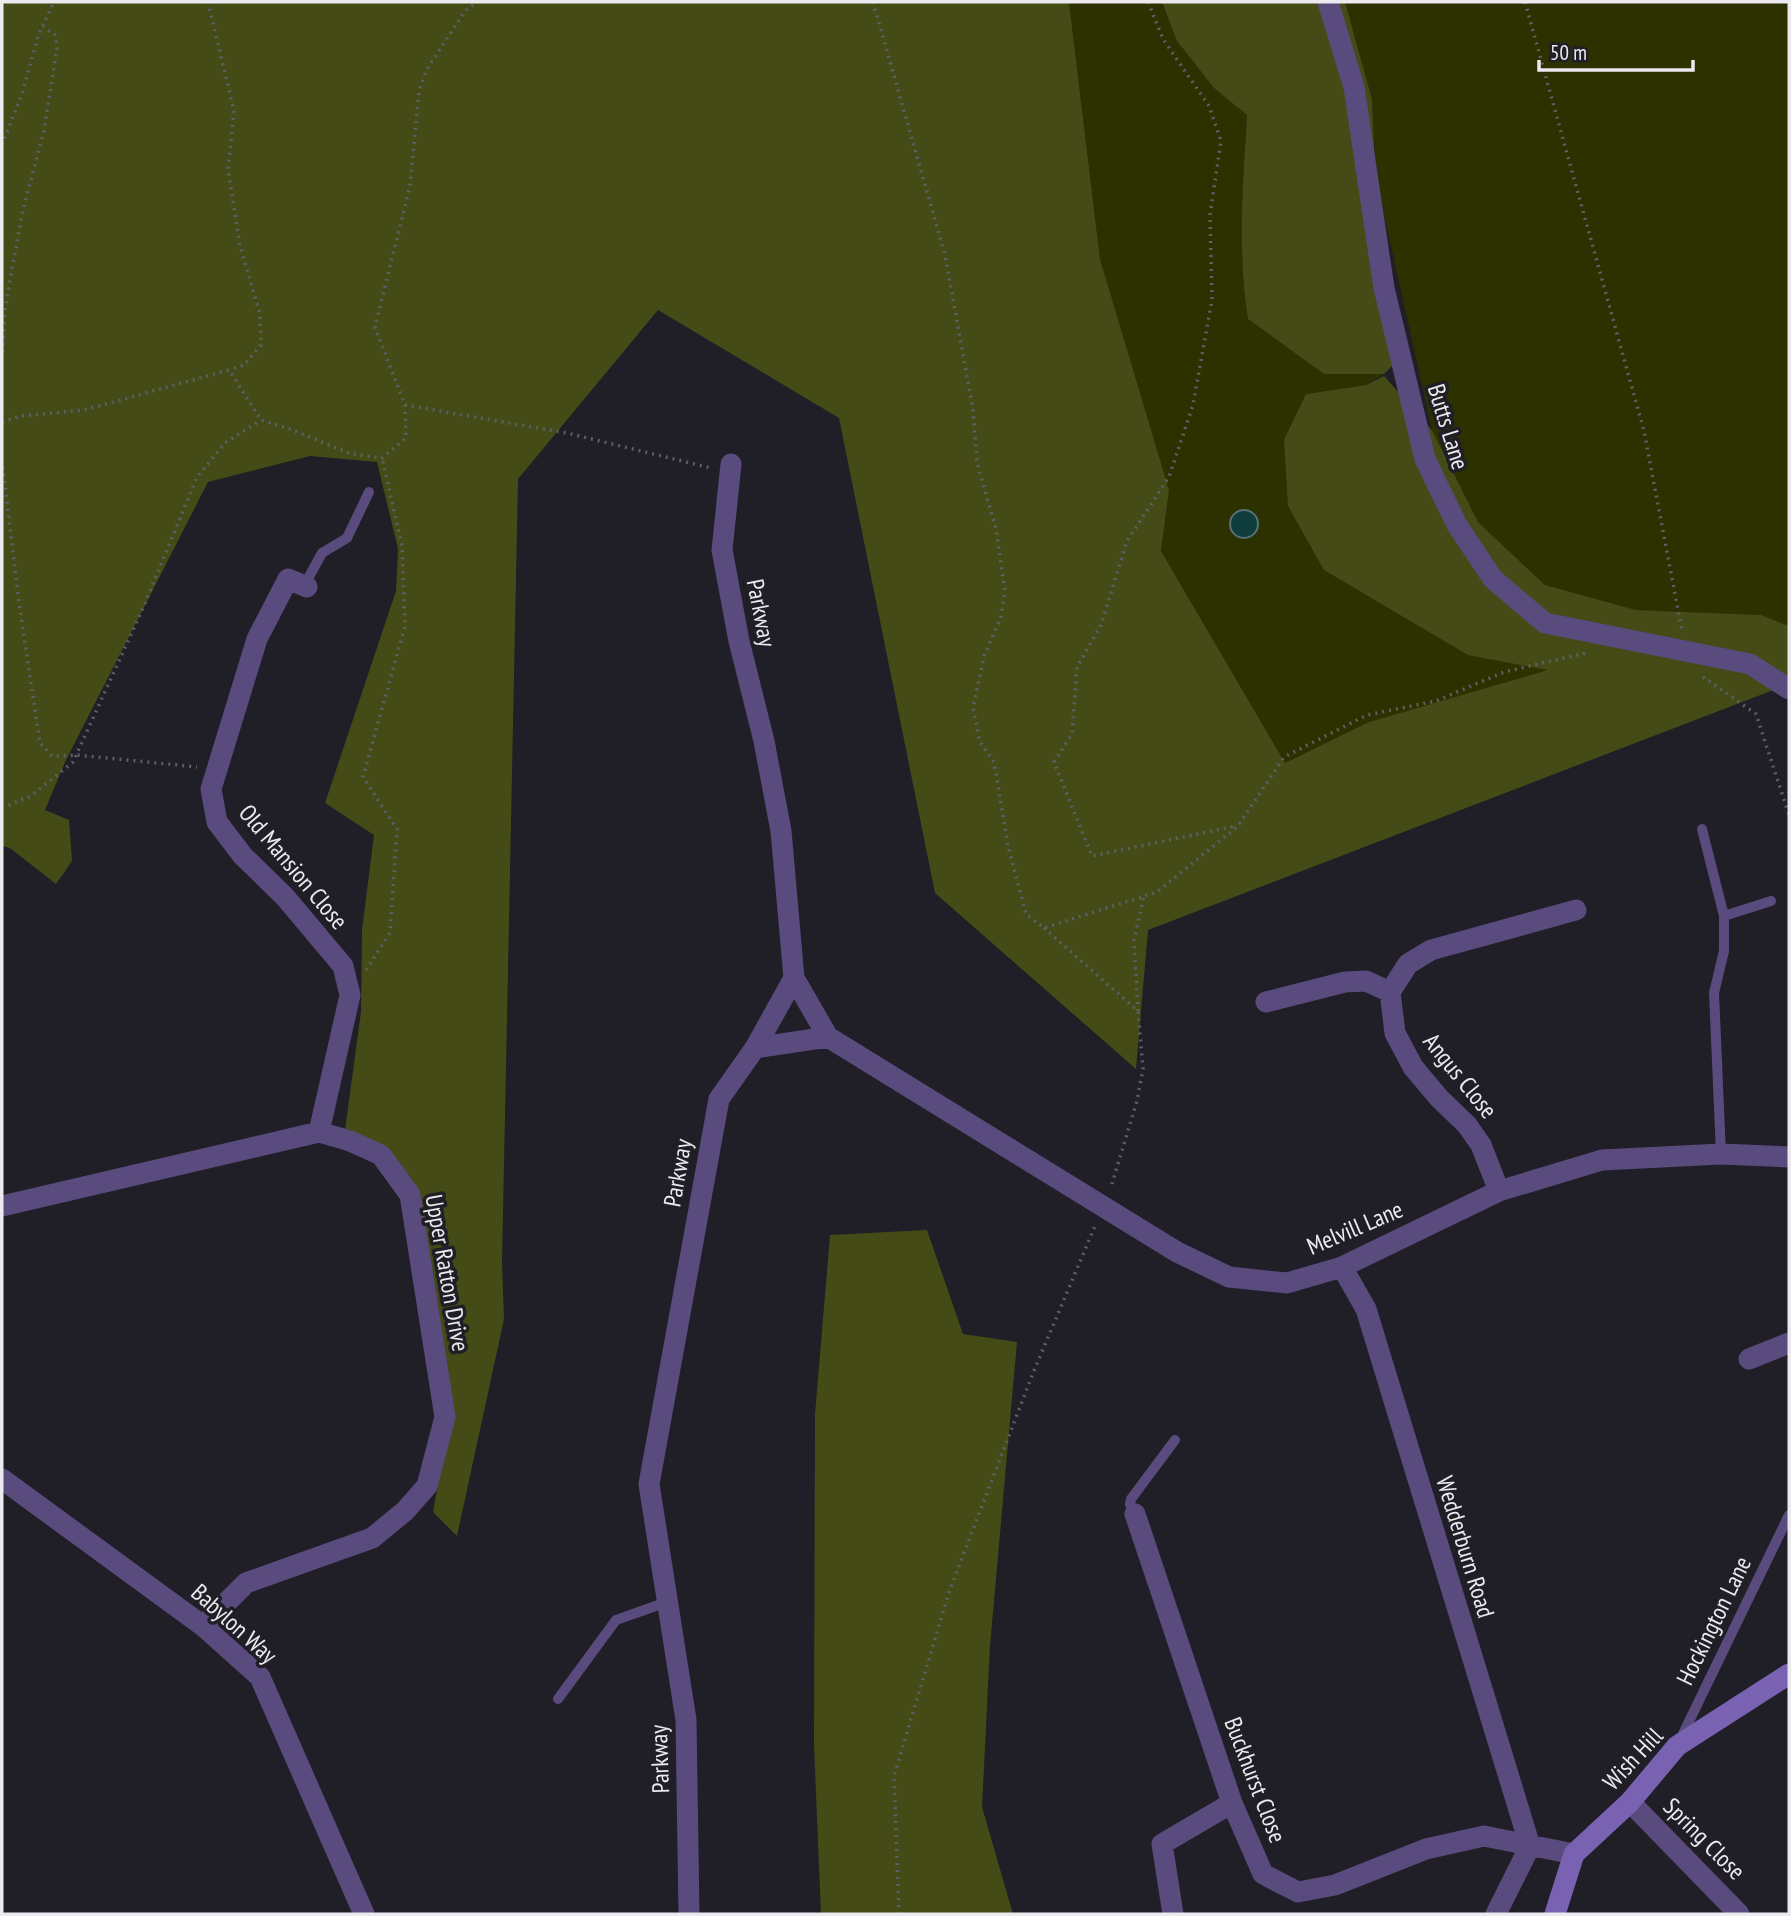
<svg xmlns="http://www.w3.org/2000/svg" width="1791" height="1916" viewBox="0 0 1791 1916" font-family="'PT Sans Narrow',sans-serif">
<rect width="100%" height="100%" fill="#201e26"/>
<path fill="#2d3100" d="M1069 2H1162L1177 41 1214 88 1247 114C1243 182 1237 251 1248 319L1324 374H1384L1366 385 1306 394 1550 670 1369 722 1285 763 1161 551 1169 490 1100 259Z
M1345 2H1789V626L1761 615 1636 610 1545 585 1478 522 1432 430 1376 179 1372 99Z"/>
<path fill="#454b17" d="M2 2H1069L1100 259 1169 490 1161 551 1285 763 1369 722 1548 670 1468 655 1324 570 1288 506 1284 440 1306 394 1366 385 1384 376 1432 430 1478 522 1545 585 1636 610 1761 615 1789 626V684L1148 930 1136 1069 935 893 839 418 658 310 518 479 502 1262 504 1319 457 1536 433 1512 450 1416 398 1176 345 1130 361 1012 362 930 374 835 325 803 396 591 398 549 377 462 310 456 208 482 66 760 45 810 69 820 72 861 56 884 10 848 2 846Z
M1162 2H1345L1372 99 1378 237 1393 365 1384 374H1324L1248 319C1237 251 1243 182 1247 115L1214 88 1177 41Z
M927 1230 963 1334 1017 1342 990 1646 982 1807 1013 1914H821L814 1745 815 1414 830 1235Z"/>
<path fill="#103e3e" stroke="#527273" stroke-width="2" d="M1230 524a14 14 0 1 1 28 0a14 14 0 1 1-28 0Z"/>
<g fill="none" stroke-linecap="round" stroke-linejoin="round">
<path stroke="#605e65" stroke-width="3.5" stroke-dasharray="2 5" stroke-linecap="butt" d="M208 2 234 111 228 169 240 246 260 314 261 345 244 365 229 370
M873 2 945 255 973 409 977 463 996 529 1005 592 1001 617 984 656 973 708 980 742 994 762 1008 846 1026 914 1044 928 1157 892 1238 826 1284 757 1367 715 1436 701 1504 672 1586 653
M1148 2 1163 39 1209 106 1221 141 1210 215 1212 300 1193 405 1169 477 1127 541 1101 625 1077 667 1072 734 1054 762 1092 856 1236 826
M1525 2 1644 431 1682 631
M2 145 22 94 38 36 54 2
M2 366 5 309 22 214 44 130 57 48 55 35 43 27
M405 405 567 433 711 468
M2 422 21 416 84 410 229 370 261 420 290 429 351 454 382 458 406 438 405 405 375 327 410 186 419 91 427 69 465 11 476 2
M2 460 19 603 40 743 52 756 77 755 197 767
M1703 677 1756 714 1789 815
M2 808 31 796 73 762 143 608 197 477 225 443 261 420
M1044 928 1138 1011 1143 1069 1137 1101 1111 1187
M366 970 390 933 397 829 363 777 405 626 402 546 382 458
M1138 1011 1134 941 1144 895
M899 1914 894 1776 949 1592 1033 1373 1095 1226"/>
<path stroke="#594b7d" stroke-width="10" d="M304 586 322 553 347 538 369 492
M1702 829 1724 916
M1721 1154 1714 993 1724 951V916L1771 901
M1135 1514 1130 1504 1131 1499 1175 1440
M558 1699 616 1620 667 1602
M1680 1740 1789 1515"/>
<path stroke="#594b7d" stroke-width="21" d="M1328 2 1354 87 1384 288 1425 459 1457 525 1493 579 1545 623 1750 664 1789 689
M307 587 288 579 257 639 211 789 217 822 243 856 285 897 343 966 350 995 319 1132
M794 978 828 1037 1177 1252 1229 1277 1287 1283 1342 1267 1499 1191 1602 1160 1721 1154 1789 1157
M1266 1002 1345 982 1366 981 1390 992
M755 1048 828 1037
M1499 1191 1481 1145 1467 1125 1439 1098 1413 1067 1395 1033 1390 992 1408 964 1431 950 1576 910
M2 1206 319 1132 350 1141 381 1155 410 1195 445 1417 427 1486 405 1511 372 1538 246 1583 203 1626
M1342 1267 1366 1309 1530 1846 1496 1914
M1749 1359 1789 1343
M2 1479 203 1626 260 1677 364 1914
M1135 1514 1232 1803 1263 1874 1298 1892 1335 1885 1426 1849 1484 1836 1574 1854
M1630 1802 1739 1914
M689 1914 686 1720 649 1484 719 1099 755 1048 794 978 781 831 764 741 739 641 722 550 731 464
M1173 1914 1162 1844 1232 1803"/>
<path stroke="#7a62b3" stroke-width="21" d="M1555 1914 1574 1854 1630 1802 1677 1746 1789 1674"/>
</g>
<g text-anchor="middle" stroke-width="7" stroke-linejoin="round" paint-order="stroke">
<g font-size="24" fill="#ebeaef" stroke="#201e26">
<text transform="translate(1448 427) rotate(73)" y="8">Butts Lane</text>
<text transform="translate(761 613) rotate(79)" y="8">Parkway</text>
<text transform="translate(293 867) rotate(50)" y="8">Old Mansion Close</text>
<text transform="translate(1460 1076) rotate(51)" y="8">Angus Close</text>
<text transform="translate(678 1173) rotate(-80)" y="8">Parkway</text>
<text transform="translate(1355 1228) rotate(-23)" y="8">Melvill Lane</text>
<text transform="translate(447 1273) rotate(80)" y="8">Upper Ratton Drive</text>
<text transform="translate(1465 1547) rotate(73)" y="8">Wedderburn Road</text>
<text transform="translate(1714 1621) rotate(-64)" y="8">Hockington Lane</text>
<text transform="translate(234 1624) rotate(42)" y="8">Babylon Way</text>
<text transform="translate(660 1759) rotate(-92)" y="8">Parkway</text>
<text transform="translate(1633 1759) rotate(-47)" y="8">Wish Hill</text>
<text transform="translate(1255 1780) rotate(69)" y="8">Buckhurst Close</text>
<text transform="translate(1704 1839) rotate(45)" y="8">Spring Close</text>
</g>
</g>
<rect width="1791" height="1916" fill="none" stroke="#ebeaef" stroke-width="7"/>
<path d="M1539 60v10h154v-10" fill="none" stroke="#ebeaef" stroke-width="3.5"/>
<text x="1550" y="60" font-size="21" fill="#ebeaef" stroke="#201e26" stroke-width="5" paint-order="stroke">50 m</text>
</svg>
